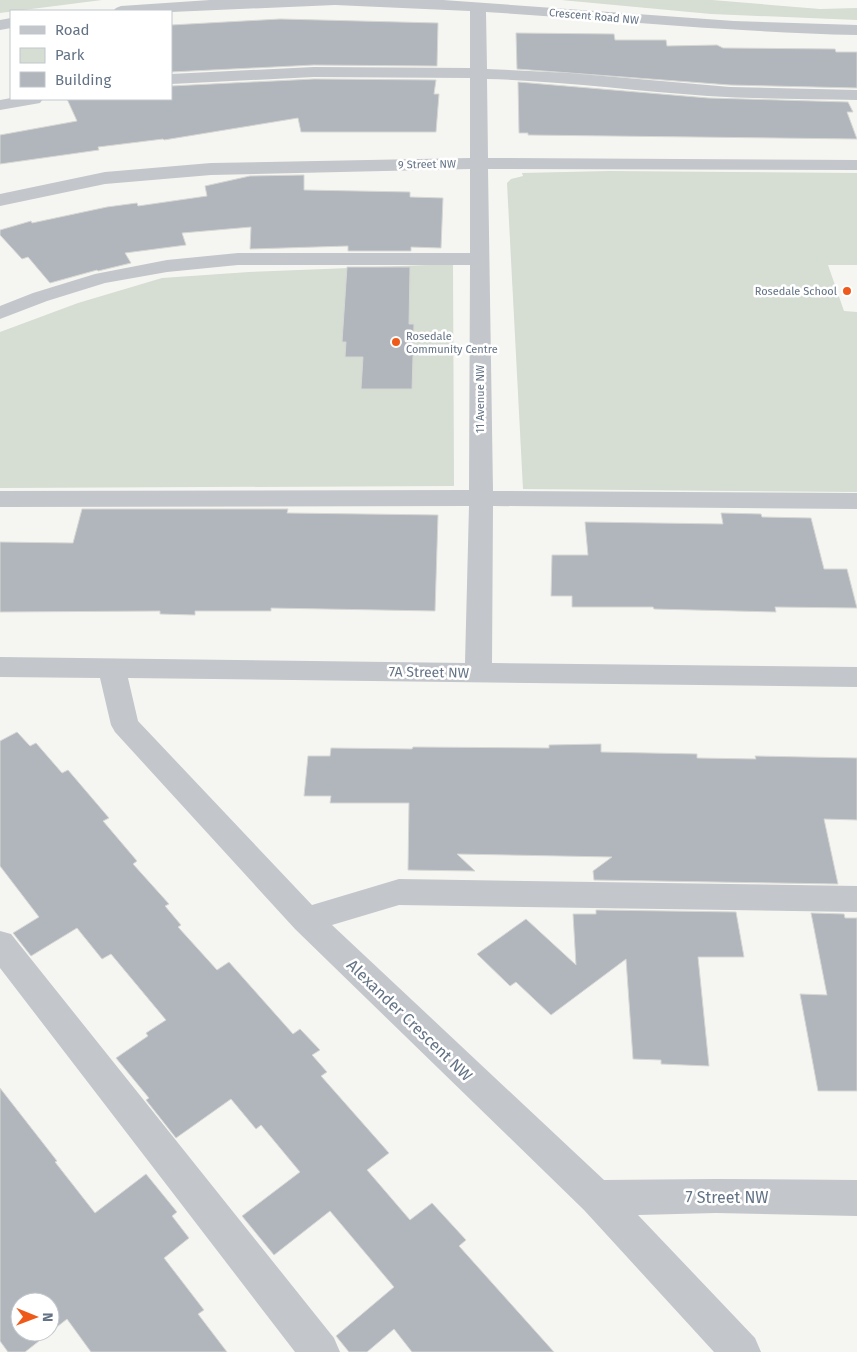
<svg xmlns="http://www.w3.org/2000/svg" width="857" height="1352" viewBox="0 0 857 1352" font-family="'Fira Sans',sans-serif">
<rect width="100%" height="100%" fill="#f5f6f1"/>
<path fill="#d6ddd2" d="M0 0H102L0 13Z
M561 0H712L820 9 857 8V20L711 14Z
M609 171 857 173V265H828L844 311 857 312V492L523 489 507 183 511 179 523 176 522 173Z
M453 264 454 486 0 488V332L78 303 162 278 249 272Z"/>
<path fill="#b0b6bc" stroke="#d7d7d4" fill-rule="evenodd" d="M280 19 438 23 437 66 314 65 171 72V25Z
M516 33 614 34 615 40H666L667 46 717 45 723 48 835 49 836 52H857V88L730 85 517 69Z
M314 79 436 80 434 94H439L436 132H301L298 118 164 140 163 139 98 147 99 150 0 164V135L77 121 67 99H171V86Z
M518 82 708 98 848 102 853 112H847L857 139 528 135V133H519Z
M304 175V190L410 192V197L443 198 441 248 411 247V251H348V246L250 249 251 227 182 233 186 245 125 253 131 263 98 271 97 270 50 283 28 257 22 259 0 235V230L31 221 32 223 107 207 137 203 138 206 207 196 205 186 250 176Z
M347 267H410L409 324H414L412 389H361L363 357H345L346 342H342Z
M82 509H288L287 513 438 515 435 611 271 608V611H195V615L160 614V611L0 612V542L73 543Z
M721 513 761 514 762 517 811 518 824 569H847L857 608 775 607 776 612 654 609 653 607H572V596H551L552 555H588L585 522 723 524Z
M17 732 30 746 36 743 62 773 68 770 109 818 103 821 137 861 133 864 169 904 165 906 181 925 178 927 217 970 229 962 293 1034 300 1029 320 1050 312 1055 327 1072 321 1076 389 1153 367 1170 410 1220 432 1203 466 1240 459 1246 554 1352H412L394 1329 367 1352H349L336 1336 394 1287 330 1211 274 1255 242 1216 300 1172 261 1125 256 1129 231 1099 176 1138 146 1100 149 1098 116 1058 148 1036 146 1033 166 1020 111 954 102 959 77 928 31 956 13 933 39 917 0 866V741Z
M601 744V752L697 754V758L756 759 755 756 857 758V820L824 819 838 884 594 880 593 871 612 857 457 854 475 871 408 870 409 803H330L331 796H304L308 756H330L331 748 412 749 413 747 549 748V745Z
M596 910 736 912 744 957H698L709 1066 661 1064V1060L633 1059 626 959 551 1015 516 982 510 986 477 954 526 919 576 965 573 914H596Z
M811 913 844 914 845 918H857V1091H818L800 994 827 995Z
M0 1088 57 1161 55 1162 95 1213 146 1174 177 1212 172 1216 189 1238 164 1258 204 1310 198 1314 227 1352H91L67 1319 25 1352H8L0 1341ZM20 1302H50V1332H20Z"/>
<g fill="none" stroke-linecap="round" stroke-linejoin="round">
<path fill="#c3c6ca" fill-rule="evenodd" d="M210 0H443L734 21 857 25V35C733 32 610 20 486 12L487 69 569 73 730 87 857 90V100C807 99 758 99 708 96 634 91 561 81 487 79L488 158 857 160V170L488 169 493 491 857 493V509L493 506 492 663 857 667V687L128 678 138 721 312 905 399 879 857 886V912L399 905 332 925 604 1180 716 1179 857 1180V1216L716 1213 638 1215 755 1338 761 1352H714L584 1210 295 929 115 732 111 725 100 678 0 677V657L465 663 469 506 0 507V491L469 490 470 265H238L167 272 105 283 47 301 0 319V306L33 293 95 274 167 260 238 253H470V169L211 175 105 184 0 206V194L105 172 211 163 470 158V78L314 77 171 84V74L314 67 470 68V11L335 5 171 12 113 11 116 8 121 6Z
M11 18V28L0 30V20Z
M11 98V99H43L40 103 0 110V100Z
M0 931 11 934 334 1338 340 1352H295L0 968Z"/>
</g>
<g fill="#ee5a19" stroke="#fff" stroke-width="2">
<circle cx="847" cy="291" r="5"/>
<circle cx="396" cy="342" r="5"/>
</g>
<g text-anchor="middle" stroke-width="5" stroke-linejoin="round" paint-order="stroke">
<g font-size="11" fill="#637385" stroke="#fff">
<text transform="translate(594 16) rotate(5)" y="4">Crescent Road NW</text>
<text transform="translate(427 164) rotate(-1)" y="4">9 Street NW</text>
<text transform="translate(480 399) rotate(-90)" y="4">11 Avenue NW</text>
</g>
<g font-size="11" fill="#637385" stroke="#fff" text-anchor="end">
<text x="837" y="295">Rosedale School</text>
<text x="406" y="340" text-anchor="start">Rosedale<tspan x="406" dy="13">Community Centre</tspan></text>
</g>
<g font-size="14" fill="#637385" stroke="#fff">
<text transform="translate(429 672) rotate(1)" y="5">7A Street NW</text>
</g>
<g font-size="16" fill="#637385" stroke="#fff">
<text transform="translate(410 1020) rotate(44)" y="6">Alexander Crescent NW</text>
<text x="727" y="1203">7 Street NW</text>
</g>
</g>
<rect x="10" y="10" width="162" height="90" fill="#ffffff" stroke="#c1c7ce"/>
<rect x="20" y="26" width="25" height="8" fill="#c3c6ca" stroke="#c1c7ce"/>
<text x="55" y="35" font-size="15" fill="#637385">Road</text>
<rect x="20" y="48" width="25" height="15" fill="#d6ddd2" stroke="#c1c7ce"/>
<text x="55" y="60" font-size="15" fill="#637385">Park</text>
<rect x="20" y="72" width="25" height="15" fill="#b0b6bc" stroke="#c1c7ce"/>
<text x="55" y="85" font-size="15" fill="#637385">Building</text>
<g transform="translate(35 1317) rotate(91)"><circle r="24" fill="#ffffff" stroke="#c1c7ce"/>
<path d="M0-4L9 19L0 12L-9 19Z" fill="#ee5a19"/>
<text y="-8" font-size="14" font-weight="bold" text-anchor="middle" fill="#637385">N</text>
</g>
</svg>
